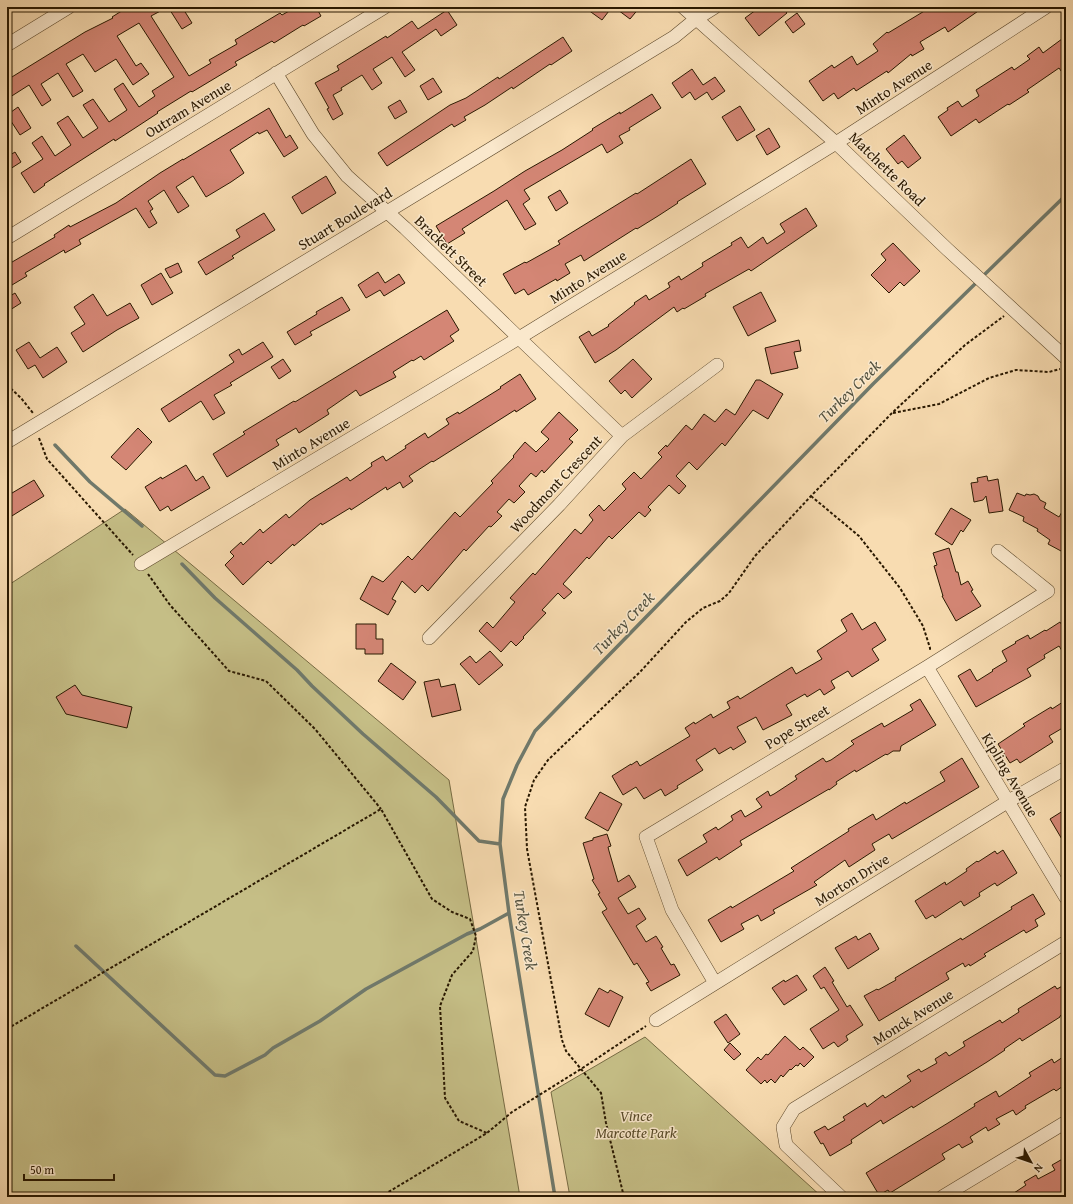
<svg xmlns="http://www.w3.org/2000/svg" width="1073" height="1204" viewBox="0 0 1073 1204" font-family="'Gentium Book Plus',serif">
<rect width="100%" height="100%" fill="#f8dcb1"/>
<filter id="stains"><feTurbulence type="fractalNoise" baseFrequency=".005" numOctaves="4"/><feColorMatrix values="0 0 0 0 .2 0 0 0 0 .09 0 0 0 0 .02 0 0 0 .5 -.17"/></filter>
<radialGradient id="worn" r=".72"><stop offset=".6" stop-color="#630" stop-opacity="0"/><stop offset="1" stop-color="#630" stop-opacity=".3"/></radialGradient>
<path fill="#c5be86" stroke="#776b43" d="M125 509 449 780 520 1197H7V586Z
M645 1037 822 1197H570L551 1092Z"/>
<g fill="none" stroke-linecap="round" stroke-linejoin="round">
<path stroke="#70796b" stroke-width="3.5" d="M982 277 1066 195
M7 399 8 400
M55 445 90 482 142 526
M182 564 215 598 297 670 312 686 363 734 436 797 479 841 500 844
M76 946 215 1075 225 1076 265 1055 273 1048 320 1021 366 989 467 934 480 929 509 913
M555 1197 509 913 500 844 503 799 517 765 535 731 873 384 978 281"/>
</g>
<path fill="#d48675" stroke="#291800" d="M128 7H168L151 16 189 76 211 63 209 60 237 44 235 40 280 13 282 15 296 7H316L321 16 304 26 303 25 274 43 272 41 235 62 237 65 192 92 191 91 157 112 158 113 132 130 115 141 114 139 44 184 45 185 34 193 21 173 43 159 32 143 42 136 55 156 71 145 57 123 68 116 83 138 98 128 83 105 93 99 109 122 127 110 114 89 123 83 139 107 155 96 152 91 174 77 139 23 117 36 136 66 141 63 149 74 133 85 116 59 95 72 83 54 66 64 83 91 73 97 58 73 41 84 51 100 42 106 29 85 7 99V80L85 32 113 18 112 17Z
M168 7H182L192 23 182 29Z
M584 7H612L602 20Z
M614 7H640L630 19Z
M760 7H782L787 13 759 36 745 18Z
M931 7H984L948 32 945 27 920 42 924 49 912 56 911 54 888 73 887 71 856 91 854 88 838 99 834 93 823 101 809 81 832 65 834 68 852 56 857 65 878 51 873 44 887 32 888 33Z
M447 10 457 25 441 36 436 29 402 52 415 70 405 77 392 57 373 69 382 83 372 90 362 75 341 88 342 90 333 95 343 114 333 120 327 109 329 108 315 83 339 70 337 66 386 36 387 38 412 21 418 29Z
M797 13 805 24 793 33 785 22Z
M1066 36V78L1059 68 1027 90 1029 92 1009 105 1008 104 979 123 976 119 951 136 938 117 948 110 947 108 958 101 962 107 979 96 976 90 1012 67 1014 70 1030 59 1027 56 1039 47 1043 53Z
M563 37 572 51 551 65 550 64 513 89 512 87 485 105 464 117 466 120 454 127 452 124 387 166 378 153 450 105 466 98 498 77 499 79Z
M692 69 703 85 715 77 725 91 712 100 707 92 695 100 690 92 682 98 672 83Z
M433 78 442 92 428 100 420 86Z
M652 94 661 108 629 128 630 130 619 136 623 143 607 153 602 144 524 190 530 199 523 204 536 224 525 230 507 200 462 229 465 233 447 244 436 226 494 191 525 171 562 150 593 130 592 129 620 112V114Z
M400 100 407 112 395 119 388 107Z
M740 106 755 130 737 141 722 117Z
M18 107 31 128 20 135 7 115Z
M269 108 286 138 290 135 298 148 284 157 267 130 259 134 258 132 230 150 244 173 231 182 206 197 193 176 176 187 189 206 178 213 164 190 148 201 153 209 150 211 157 223 149 228 136 208 79 240 81 244 65 253 64 250 25 273 27 276 7 288V265L55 237 54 235 69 225 70 227 116 203 160 173 183 159V160Z
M769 128 780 147 767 155 756 136Z
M904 135 921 158 908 168 902 161 898 164 886 149Z
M15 152 21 162 7 171V157Z
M691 159 706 184 677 202 678 203 658 216 637 229 636 228 584 261 581 255 565 264 570 273 557 281 556 279 528 295 524 289 515 294 503 274 525 262 526 263 560 244 558 241 636 193 637 194Z
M326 176 336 193 302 214 292 197Z
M560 190 568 203 556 211 548 197Z
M806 208 817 226 751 271 749 269 705 294 706 296 684 309 683 308 677 312 674 307 616 350 595 363 579 337 589 331 592 336 609 326 608 325 635 304 634 303 646 295 649 300 670 287 668 283 679 276 681 280 703 266 702 263 732 245 731 243 741 237 748 248 763 237 767 244 785 232 780 224Z
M264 213 275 230 232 256 234 258 206 275 198 262 240 237 236 230Z
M893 243 920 271 904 286 900 282 889 293 871 275 886 260 881 254Z
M178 263 182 272 170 278 165 269Z
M378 272 385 283 399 274 405 283 384 296 380 290 366 298 358 285Z
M161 273 173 293 152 305 141 285Z
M761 292 776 321 748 336 733 307Z
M15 293 21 303 10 310 7 304V298Z
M93 294 107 316 130 303 139 318 117 330 83 352 71 333 85 324 74 307Z
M342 297 350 310 310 332 312 335 295 345 287 332 317 314 316 312Z
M447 310 459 330 450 336 454 341 424 360 421 356 413 361 412 360 393 372 396 377 360 396 356 390 327 410 329 414 299 433 296 428 276 440 279 445 227 477 213 454 245 434 243 432 294 401 295 402Z
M799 340 801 351 794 352 798 368 771 374 765 348Z
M29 342 40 358 57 347 67 362 43 378 35 365 28 369 16 350Z
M263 342 273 357 230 383 232 385 214 395 225 413 213 420 201 401 169 422 161 409 234 362 229 355 239 349 242 355Z
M283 359 291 371 279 379 271 367Z
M633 359 652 379 632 398 625 390 621 394 609 381Z
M520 374 536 399 516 412 515 410 433 462 432 461 409 476 413 481 403 488 400 482 387 490 386 487 351 510 350 508 322 525 321 523 294 546 293 544 271 564 268 561 243 585 225 565 234 556 230 552 241 542 243 545 260 529 263 533 286 514 289 518 310 500 347 477 350 481 372 466 371 463 383 456 386 461 406 448 405 446 425 433 428 438 449 424 446 419 458 412 459 414 501 388 500 387Z
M756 380H760L783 394 768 419 753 410 725 446 722 443 697 470 689 462 676 476 686 486 679 494 669 485 648 507 651 510 645 517 639 512 612 539 609 536 589 559 587 557 563 584 572 592 564 599 558 593 542 610 546 613 523 637 524 638 516 646 511 641 501 652 479 631 487 622 493 628 515 602 510 598 533 573 535 575 575 529 581 534 593 520 589 515 599 505 604 511 626 489 622 484 634 472 641 479 662 457 658 453 666 445 667 447 686 425 692 430 704 414 715 422 726 409 735 415Z
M559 412 578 430 569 439 573 442 544 473 542 470 536 477 531 473 519 486 525 492 514 503 509 499 497 512 502 516 491 527 489 526 466 551 464 549 428 591 422 585 415 593 402 581 392 599 396 601 388 615 360 599 372 576 383 582 408 556 412 560 455 512 460 517 493 483 491 481 514 457 513 456 525 442 536 452 549 439 541 432Z
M138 428 152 442 126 470 111 457Z
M186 465 196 481 203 476 210 488 171 511 168 506 160 511 145 487 161 477 162 479Z
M987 476 988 481 998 479 1003 511 989 513 986 496 983 500 974 502 971 483 978 482 977 478Z
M34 480 44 496 7 519V496Z
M1017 493 1025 496 1026 494 1030 495 1034 494 1038 496 1040 500 1046 503 1044 508 1059 517 1066 505V542L1061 551 1048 544 1050 540 1037 531 1038 529 1023 521 1024 517 1009 510Z
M951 508 971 520 963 532 961 530 952 545 935 534Z
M949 548 956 572H958L961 585 968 581 973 590 971 591 981 606 956 621 942 596H943L934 566 937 565 933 553Z
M852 613 862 630 875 622 886 640 872 649 879 660 852 677 848 671 831 681 835 688 824 695 820 689 807 697 805 694 786 705 792 715 763 730 756 717 737 727 746 742 733 750 731 747 719 754 715 748 696 760 703 770 677 786 678 788 665 796 661 789 644 799 636 787 623 795 612 776 631 764V765L637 761 640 766 690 736 685 728 694 722 695 724 711 714 713 718 730 708 727 702 738 696 740 699 792 667 796 674 822 659 817 651 847 631 841 620Z
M1060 622 1066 632V657L1059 646 1044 655 1045 658 1027 669 1031 676 976 707 958 676 970 669 977 681 993 671 992 670 1007 661 1002 651 1016 643 1015 642 1028 635 1030 639 1045 630 1046 631Z
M356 624H376V639H383V654H365V649H356Z
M490 651 503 665 479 685 460 664 470 656 476 663Z
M391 663 416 682 403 700 378 681Z
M439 679 441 687 455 684 461 710 432 717 424 682Z
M75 685 82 695 132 707 127 728 66 714 56 697Z
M920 699 936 725 901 746 900 751H893L887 755 886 754 856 772 855 770 836 782 837 784 829 790V789L740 841 742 845 719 860 717 857 687 876 678 860 707 842 703 835 716 827 718 830 733 820 731 816 741 810 745 817 762 807 756 799 768 791 770 796 774 794 797 779 795 776 823 758 826 762 831 760 854 744 851 741 882 723 884 727 913 710 910 705Z
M1066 700V726L1049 736 1053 742 1020 763 1017 759 1010 763 998 744 1025 726 1023 724 1051 707 1052 709Z
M962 758 979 787 892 839 889 834 872 844 875 850 849 867 845 860 814 882 817 885 773 910 775 913 761 921 758 915 741 924 744 929 721 942 708 920 731 906 732 908 794 871 791 868 849 831 848 829 873 814 876 820 905 802 906 804 945 781 940 772Z
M600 792 622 804 608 831 585 818Z
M1066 809V846L1050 819Z
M607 834 611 846 608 847 609 851 618 882 629 875 636 887 618 898 628 914 639 908 646 919 636 926 646 942 656 936 663 947 661 948 671 965 674 964 680 975 651 991 646 983 649 982 637 963 634 965 602 912 607 909 598 894 600 893 592 880 594 879 583 843 593 840V838Z
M1003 850 1017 873 997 886 995 883 979 893 980 896 964 906 961 901 935 918 933 915 926 919 915 901 945 882 946 885 967 871 966 869 977 861 978 862 995 851 997 854Z
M1033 894 1045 914 1035 920 1038 926 1026 933 1024 930 984 954 986 956 970 966 969 964 965 967 963 963 946 973 949 979 879 1021 864 996 877 989 878 990 896 980 895 978 961 938 962 940 1012 909 1011 907Z
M870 933 879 949 848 969 835 948 856 936 858 940Z
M825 967 834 981 832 982 847 1007 850 1005 863 1025 846 1036 848 1040 838 1047 834 1042 823 1049 810 1029 839 1010 824 987 821 989 813 976Z
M797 975 807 990 784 1005 772 988 784 980 785 982Z
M1066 984V1011L1060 1016V1017L1022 1041 1020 1038 1004 1049 1005 1050 987 1062 913 1108 912 1106 883 1124 881 1120 851 1140 852 1143 830 1156 823 1143 821 1144 814 1132 825 1126 828 1130 845 1120 843 1117 865 1103 867 1107 883 1095 885 1098 911 1081 907 1076 919 1069 921 1072 937 1063 935 1059 946 1052 949 1056 965 1046 963 1042 1000 1020 1002 1023 1019 1012 1018 1009 1055 986 1057 989Z
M599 988 608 993 610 990 623 997 609 1027 585 1014Z
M726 1014 740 1034 728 1043 714 1022Z
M785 1036 800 1050 803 1047 814 1057 804 1067 800 1063 798 1066 796 1065 791 1070 790 1069 783 1077 781 1075 775 1083 771 1079 767 1083 765 1080 761 1084 746 1070 758 1057 761 1060 766 1054 768 1055Z
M730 1043 741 1054 734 1060 724 1050Z
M1066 1055V1084L1056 1091 1054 1089 1025 1106 1026 1108 1016 1115 1013 1110 996 1119 1000 1124 988 1131 986 1127 970 1137 973 1142 962 1148 959 1144 942 1154 945 1159 890 1193 888 1190 879 1195 866 1173 948 1123 975 1106 974 1104 996 1091 999 1097 1031 1076 1029 1073 1052 1059 1054 1063Z
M1066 1157V1192L1057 1197H1008L1026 1185 1024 1182 1036 1175 1038 1179 1055 1170 1052 1165Z"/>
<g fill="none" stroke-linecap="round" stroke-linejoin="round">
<g stroke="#5d492c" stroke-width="14">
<path id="minor" d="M683 7 836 143 947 249 1066 358
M7 45 69 7
M276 73 313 134 347 176 405 228 519 338 622 436
M7 238 385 7
M7 442 387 212 674 37 696 19 715 7
M141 564 519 338 836 143 1046 7
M429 638 559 505 622 436 717 365
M927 667 1066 898
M715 983 672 910 646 837 927 667 1048 591 998 551
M656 1020 1007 802 1066 768
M841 1197 786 1145 783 1127 794 1109 1066 942
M942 1197 1066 1122"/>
</g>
<path stroke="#291800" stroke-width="2" stroke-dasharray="3 2" stroke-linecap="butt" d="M7 385 21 398 33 413
M893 413 939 404 989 378 1016 370 1049 372 1060 369
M39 438 47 459 133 555
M811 496 859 536 900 588 923 626 930 648V651
M148 574 170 605 229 671 266 681 315 729 381 809
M7 1029 381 809 432 899 452 912 470 919 476 936 473 951 452 975 440 1006 445 1098 459 1121 487 1133
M380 1197 487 1133 512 1112 581 1069 646 1026
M624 1197 606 1123 601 1093 566 1051 562 1040 527 849 525 807 534 780 548 760 640 672 686 622 703 608 720 601 729 593 755 556 811 496 892 413 965 345 1004 316"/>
<use href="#minor" stroke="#fae8cc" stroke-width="13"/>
</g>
<g text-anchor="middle" stroke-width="3" stroke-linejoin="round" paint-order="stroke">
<g font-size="15" fill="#291800" stroke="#fae8cc">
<text transform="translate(894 87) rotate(-33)" y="5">Minto Avenue</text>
<text transform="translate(188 109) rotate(-31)" y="5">Outram Avenue</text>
<text transform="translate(887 169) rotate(44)" y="5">Matchette Road</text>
<text transform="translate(345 219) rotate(-31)" y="5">Stuart Boulevard</text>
<text transform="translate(451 251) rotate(44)" y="5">Brackett Street</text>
<text transform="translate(588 277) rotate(-32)" y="5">Minto Avenue</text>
<text transform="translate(311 444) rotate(-31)" y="5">Minto Avenue</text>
<text transform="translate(556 484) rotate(-47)" y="5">Woodmont Crescent</text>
<text transform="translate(797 727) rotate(-31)" y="5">Pope Street</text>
<text transform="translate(1010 775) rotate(59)" y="5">Kipling Avenue</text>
<text transform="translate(852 880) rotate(-32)" y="5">Morton Drive</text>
<text transform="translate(913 1017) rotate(-32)" y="5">Monck Avenue</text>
</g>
<g font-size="15" font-style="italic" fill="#584a28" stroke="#fae8cc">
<text x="636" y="1121">Vince<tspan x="636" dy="17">Marcotte Park</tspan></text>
</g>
<g font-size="16" font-style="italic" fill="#52513f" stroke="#fae8cc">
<text transform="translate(849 391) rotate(-45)" y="6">Turkey Creek</text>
<text transform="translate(623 623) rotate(-46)" y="6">Turkey Creek</text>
<text transform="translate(526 930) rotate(81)" y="6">Turkey Creek</text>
</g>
</g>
<rect width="1073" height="1204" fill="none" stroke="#f8dcb1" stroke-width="24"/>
<rect x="8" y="8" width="1057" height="1188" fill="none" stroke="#291800" stroke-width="2"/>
<rect x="12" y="12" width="1049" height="1180" fill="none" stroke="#291800"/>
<g transform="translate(1031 1162) rotate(130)" stroke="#fae8cc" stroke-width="3" paint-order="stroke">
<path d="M0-3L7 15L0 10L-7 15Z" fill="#291800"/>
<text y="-6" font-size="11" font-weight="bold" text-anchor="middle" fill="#291800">N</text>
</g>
<path d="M24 1174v6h90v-6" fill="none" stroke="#291800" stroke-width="2"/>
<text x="30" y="1174" font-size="12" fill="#291800" stroke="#fae8cc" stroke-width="3" paint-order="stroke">50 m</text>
<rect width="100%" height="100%" filter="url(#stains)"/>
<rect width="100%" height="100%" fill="url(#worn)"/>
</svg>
